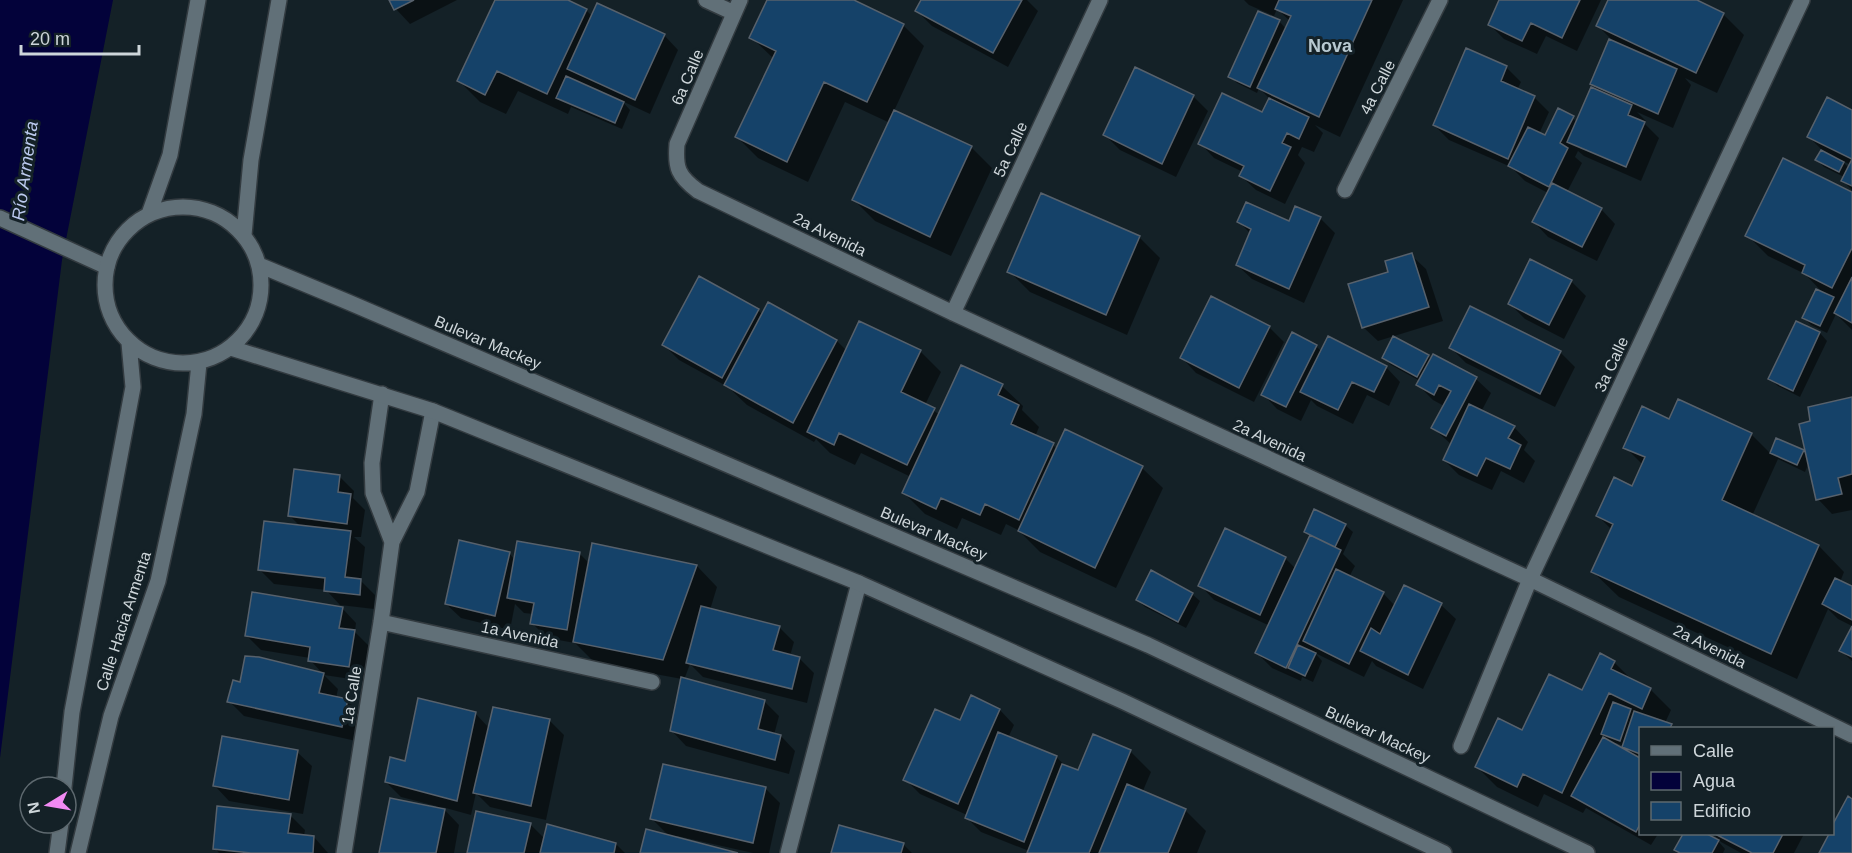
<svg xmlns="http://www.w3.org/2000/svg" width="1852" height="853" viewBox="0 0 1852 853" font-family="Arial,sans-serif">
<rect width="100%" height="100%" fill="#142127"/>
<path fill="#03023a" d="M0 0H113L62 260 0 758Z"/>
<path fill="#0007" fill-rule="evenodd" d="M391 0H457L410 24 396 9Z
M497 0H565L586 10 592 16 664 35 678 50 650 114 622 101 630 110 622 129 571 107 568 114 518 91 506 114 480 102 459 81Z
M768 0H851L903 25 924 46 894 111 971 147 992 168 951 256 875 221 854 200 890 123 845 102 808 182 758 158 737 137 774 59 751 37Z
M923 0H1027L1038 11 1008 67 932 26 917 11Z
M1244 0H1403L1340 137 1315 125 1323 133 1314 152 1302 147 1298 155 1305 163 1285 204 1256 190 1241 176 1243 172 1214 158 1200 143 1263 114 1270 99 1259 88 1257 93 1237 83 1230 76 1279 21 1286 29 1290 21 1277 9 1274 16 1249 5Z
M1501 0H1601L1577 51 1546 36 1537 54 1504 39 1489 24Z
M1610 0H1694L1723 14 1744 35 1717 93 1685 78 1691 85 1673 128 1637 112 1646 121 1645 124 1659 138 1641 181 1584 156 1578 151 1575 157 1582 163 1567 192 1601 209 1615 224 1597 261 1548 237 1534 222 1548 193 1525 181 1511 167 1449 140 1434 125 1506 67 1521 82 1517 90 1534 97 1549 112 1539 134 1545 137 1559 110 1578 122 1600 93 1591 84 1611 39 1598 26Z
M1193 96 1208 111 1176 177 1120 150 1105 135Z
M1852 111V190L1842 180 1844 177 1824 167 1817 160 1822 150 1809 137ZM1841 160 1851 165 1849 168Z
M1852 194V330L1836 314 1827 333 1811 325 1804 318 1824 294 1805 274 1768 256 1747 235Z
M1320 218 1335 233 1304 303 1252 279 1237 265 1251 234 1239 222 1290 223Z
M1139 237 1160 258 1127 335 1030 292 1009 271Z
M1411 255 1426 269 1443 321 1378 341 1363 327 1390 273Z
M1571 281 1586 296 1564 339 1525 319 1510 304Z
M769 304 837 341 847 351H920L941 372 925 405 940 415 1002 386 1023 406 1022 410 1039 427 1035 437 1053 445 1057 449 1066 431 1142 468 1163 488 1116 588 1040 552 1018 530 1006 524 1001 535 962 518 957 529 925 514 904 493 911 477 861 453 855 465 830 453 816 439 814 442 747 405 728 387 679 360 664 345 758 310 763 315Z
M1797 323 1820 333 1827 341 1800 397 1778 386 1770 379Z
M1269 327 1284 342 1254 402 1196 373 1182 358Z
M1316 346 1322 352 1386 367 1400 382 1389 406 1367 395 1353 424 1317 406 1311 400 1301 421 1277 409 1263 394Z
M1451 348 1560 352 1575 367 1555 407 1466 363Z
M1428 356 1432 360 1476 379 1491 393 1481 412 1514 427 1528 442 1524 450 1535 461 1524 483 1501 471 1492 490 1459 475 1444 460 1452 445 1433 428 1444 406 1433 400 1418 385 1420 381 1391 365 1384 358Z
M1852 399V510L1832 514 1818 499 1809 462 1805 472 1778 459 1752 516 1819 546 1844 572 1840 582 1852 588V626L1838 619 1828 609 1797 679 1619 597 1593 572 1612 530 1598 516 1633 488 1643 465 1625 447 1670 421 1751 434 1771 454 1777 440 1803 452 1808 456 1812 422Z
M339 476 354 491 353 498 365 510 361 537H354L365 547 361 581 375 595 374 609 340 605 326 590 274 584 260 570 301 527 289 515Z
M1345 525 1353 532 1343 554 1355 566 1349 577 1383 593 1395 606 1405 587 1441 605 1456 619 1423 689 1376 666 1372 661 1364 677 1315 653 1322 661 1313 682 1302 677 1301 681 1272 668 1257 653 1270 626 1214 600 1200 585 1285 558 1296 569 1311 537 1305 532Z
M509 553 515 560 579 553 589 563 697 566 717 587 710 610 779 627 794 642 790 656 799 658 814 673 807 703 703 677 690 664 684 680 764 701 779 716 774 735 781 736 795 751 789 774 686 746 672 731 682 679 595 663 575 643 547 638 532 623 533 614 524 613 515 604 510 630 461 618 446 604Z
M1192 594 1200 601 1186 628 1145 607 1137 600Z
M342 608 356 623 355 632 369 646 364 681 324 675 310 660V658L261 650 246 635Z
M1852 629V661L1841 651Z
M259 659 324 675 338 689 336 698 347 700 362 715 356 741 244 716 229 701Z
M1614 662 1634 682 1651 690 1671 710 1665 723 1674 728H1640V757L1637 758 1640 760V834H1658L1651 845 1586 808 1583 813 1544 794 1538 807 1497 787 1477 767 1523 732 1583 692ZM1616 743 1624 746 1630 753 1615 746Z
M972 697 1000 710 1014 725 1008 738 1056 757 1067 767 1079 772 1130 751 1151 772 1142 793 1185 810 1206 831 1197 853H1028L1029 851 981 832 966 817 967 815 920 794 905 779 960 722Z
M475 713 489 728 549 720 564 735 546 820 490 807 476 793 471 815 442 807 459 825 454 853H380L436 808V806L401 797 386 782 406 763Z
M297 752 312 766 303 814 229 801 215 786Z
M765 788 780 803 769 853H753L677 836 676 838 732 853H641L670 837 652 819Z
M290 815 305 830 304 836 314 837 328 853H219L215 848Z
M530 824 545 839 616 844 625 853H469Z
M1685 834H1704L1719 842 1725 849 1723 853H1679L1676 849Z
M1713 834H1804L1794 853H1741L1721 842Z
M903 844 912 853H833Z"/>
<path fill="#154269" stroke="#57616c" stroke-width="1.5" d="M389 0H414L394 10Z
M495 0H568L587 9 547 94 497 71 485 95 457 81Z
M767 0H854L904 24 867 102 824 82 787 162 735 137 776 51 749 38Z
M921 0H1022L993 53 915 11Z
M1279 0H1372L1319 117 1257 88 1291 16 1275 9Z
M1499 0H1580L1562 38 1531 23 1522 41 1488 25Z
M1608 0H1697L1724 13 1696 73 1596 26Z
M597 3 665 34 635 100 567 69Z
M1258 11 1280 20 1250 87 1228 77Z
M1609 39 1677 69 1658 114 1590 84Z
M1466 48 1507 66 1501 81 1535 96 1508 159 1433 125Z
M1135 67 1194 95 1162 164 1103 135Z
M566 76 624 102 615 123 556 98Z
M1591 87 1632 105 1628 115 1645 122 1626 167 1567 142Z
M1222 93 1262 112 1269 98 1309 117 1299 139 1287 133 1282 143 1291 147 1270 191 1239 176 1244 166 1198 144Z
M1827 97 1852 110V186L1841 181 1852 159 1807 137Z
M1558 108 1574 116 1560 143 1568 148 1549 187 1508 166 1528 127 1545 135Z
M894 110 972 146 930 237 852 200Z
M1821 150 1844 162 1839 172 1815 160Z
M1783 158 1852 192V248L1832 288 1802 273 1805 265 1745 236Z
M1552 183 1602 208 1582 247 1532 222Z
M1041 193 1140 236 1106 315 1007 272Z
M1246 202 1289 221 1295 206 1321 217 1289 289 1236 265 1251 229 1237 222Z
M1412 253 1429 307 1362 328 1348 284 1388 272 1385 261Z
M1530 259 1572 280 1549 325 1508 304Z
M699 276 759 309 722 378 662 345Z
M1852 277V323L1834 313Z
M1816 289 1834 297 1820 326 1802 318Z
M1211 296 1270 326 1239 388 1180 358Z
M768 302 837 340 793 423 724 385Z
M1470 306 1561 351 1540 394 1449 348Z
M859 321 921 350 901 392 935 408 907 465 839 433 834 445 807 432Z
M1796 321 1820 332 1793 391 1768 379Z
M1292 332 1317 345 1286 407 1261 395Z
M1328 336 1387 366 1374 392 1352 382 1338 410 1300 392Z
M1393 336 1429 355 1417 377 1382 358Z
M1433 354 1477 377 1446 436 1431 428 1451 391 1439 385 1434 395 1416 385Z
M961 365 1003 384 998 395 1019 405 1011 424 1054 443 1019 520 985 504 980 515 941 498 936 509 902 493Z
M1852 397V474L1838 478 1842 494 1816 500 1799 424 1810 421 1808 407Z
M1678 399 1752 433 1722 500 1819 545 1771 654 1591 572 1613 524 1596 516 1614 477 1632 486 1645 457 1623 448 1642 406 1669 419Z
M1469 404 1515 426 1508 438 1521 445 1510 469 1486 458 1477 476 1443 460Z
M1065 429 1143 466 1095 568 1018 531Z
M1776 438 1804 450 1797 465 1770 453Z
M294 469 340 475 338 492 351 494 347 524 288 516Z
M1314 509 1346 524 1335 547 1304 532Z
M264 521 351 531 345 577 361 579 360 595 324 591 325 578 258 570Z
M1225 528 1286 557 1260 615 1198 586Z
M1310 535 1341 550 1286 668 1255 653Z
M459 540 510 552 495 616 445 604Z
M517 541 580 552 567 630 530 624 534 603 507 598Z
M592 543 697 565 663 660 573 642Z
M1336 569 1384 592 1349 664 1303 641Z
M1151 570 1193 593 1178 622 1136 600Z
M1835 578 1852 586V620L1822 604Z
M1404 585 1442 603 1408 675 1360 651 1371 628 1380 634Z
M252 592 343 607 339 628 355 630 349 667 308 661 310 647 245 636Z
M701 606 780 626 773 650 800 657 792 689 686 663Z
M1852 626V657L1839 651Z
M1298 645 1316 653 1305 676 1288 668Z
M1600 653 1615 661 1611 669 1651 688 1642 709 1609 693 1562 793 1523 774 1517 787 1475 767 1498 718 1522 730 1549 674 1582 690Z
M245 656 259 657 324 673 319 693 348 699 342 727 227 702 233 680 240 682Z
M681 677 765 700 758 729 781 735 775 760 670 731Z
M971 695 1000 709 958 804 903 780 935 709 960 720Z
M418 698 476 712 457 801 385 782 390 757 405 761Z
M1613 702 1631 709 1620 741 1601 734Z
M493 707 550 719 531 806 473 793Z
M1634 711 1672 724 1670 728H1640V754L1622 747Z
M998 732 1057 756 1024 842 965 818Z
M1093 734 1131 750 1089 853H1027L1062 764 1078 770Z
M222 736 298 750 289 800 213 786Z
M1603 737 1640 758V824L1636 832 1571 796Z
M663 764 766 787 753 843 650 819Z
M1127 784 1186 809 1168 853H1099Z
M1848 796 1852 799V853H1819L1829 834H1832V826Z
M390 798 445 809 436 853H379Z
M217 806 291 814 288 833 314 836 313 853H251L213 849Z
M476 811 531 823 524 853H467Z
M547 824 616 843 614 853H540Z
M839 825 904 843 901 853H831Z
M646 829 738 853H640Z
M1683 834H1707L1719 840 1712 853H1680L1674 850Z
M1715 834H1783L1773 853H1752Z"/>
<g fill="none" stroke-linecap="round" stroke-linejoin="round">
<g stroke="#333b40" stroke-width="18">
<path id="street" d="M706 0 734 13
M740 0 677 144C675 168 678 176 698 191L953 313 1530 579 1852 735
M1345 190 1440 0
M0 218 107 267
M953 313 1100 0
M382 394 372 463 373 493 392 542
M381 622 652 682
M1461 746 1530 579 1802 0
M344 853 381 622 392 542 417 492 433 411
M788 853 859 583"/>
</g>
<g stroke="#333b40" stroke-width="18">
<path id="secondary" d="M105 285a78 78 0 1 1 156 0a78 78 0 1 1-156 0Z
M149 214 170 155 198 0
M244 235 251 160 279 0
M259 265 348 302 1148 645 1587 853
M231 348 433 411 859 583 1122 701 1444 853
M64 787 72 712 133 387 129 343
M57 853 61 823
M78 853 111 716 158 581 194 414 199 363"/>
</g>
<use href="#street" stroke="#617078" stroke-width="15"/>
<use href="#secondary" stroke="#617078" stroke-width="15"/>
</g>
<g text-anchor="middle" stroke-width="6" stroke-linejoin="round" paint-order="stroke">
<g font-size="16" fill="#ced6da" stroke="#142127">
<text transform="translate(687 77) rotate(-67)" y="6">6a Calle</text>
<text transform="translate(1377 87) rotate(-63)" y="6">4a Calle</text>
<text transform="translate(1010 149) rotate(-65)" y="6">5a Calle</text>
<text transform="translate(830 234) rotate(26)" y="6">2a Avenida</text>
<text transform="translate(488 342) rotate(23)" y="6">Bulevar Mackey</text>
<text transform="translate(1611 364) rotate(-65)" y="6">3a Calle</text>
<text transform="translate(1270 440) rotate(25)" y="6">2a Avenida</text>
<text transform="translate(934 533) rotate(23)" y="6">Bulevar Mackey</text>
<text transform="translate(123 621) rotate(-72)" y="6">Calle Hacia Armenta</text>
<text transform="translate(520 634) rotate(12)" y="6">1a Avenida</text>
<text transform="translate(1710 646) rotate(26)" y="6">2a Avenida</text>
<text transform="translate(351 695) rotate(-81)" y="6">1a Calle</text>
<text transform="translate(1378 734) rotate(25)" y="6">Bulevar Mackey</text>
</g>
<g font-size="18" font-weight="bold" fill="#b8c9d1" stroke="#142127">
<text x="1330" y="52">Nova</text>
</g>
<g font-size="18" font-style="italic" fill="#bccaef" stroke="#142127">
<text transform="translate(25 171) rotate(-82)" y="6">Río Armenta</text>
</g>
</g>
<rect x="1639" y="727" width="195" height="108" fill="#142127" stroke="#5e696f" stroke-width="1.5"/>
<rect x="1651" y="746" width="30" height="9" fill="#617078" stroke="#5e696f" stroke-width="1.5"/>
<text x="1693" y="757" font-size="18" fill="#ced6da">Calle</text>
<rect x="1651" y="772" width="30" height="18" fill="#03023a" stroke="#5e696f" stroke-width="1.5"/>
<text x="1693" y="787" font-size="18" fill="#ced6da">Agua</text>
<rect x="1651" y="802" width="30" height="18" fill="#154269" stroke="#5e696f" stroke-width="1.5"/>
<text x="1693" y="817" font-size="18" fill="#ced6da">Edificio</text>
<g transform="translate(48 805) rotate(259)"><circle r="28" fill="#142127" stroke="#5e696f" stroke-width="1.5"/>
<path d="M0-4.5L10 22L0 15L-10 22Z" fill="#f28af3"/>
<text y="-9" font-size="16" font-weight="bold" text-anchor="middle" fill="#ced6da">N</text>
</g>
<path d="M21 45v9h118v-9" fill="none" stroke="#ced6da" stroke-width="3"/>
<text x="30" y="45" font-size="18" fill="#ced6da" stroke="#142127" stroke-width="4.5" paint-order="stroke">20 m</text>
</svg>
